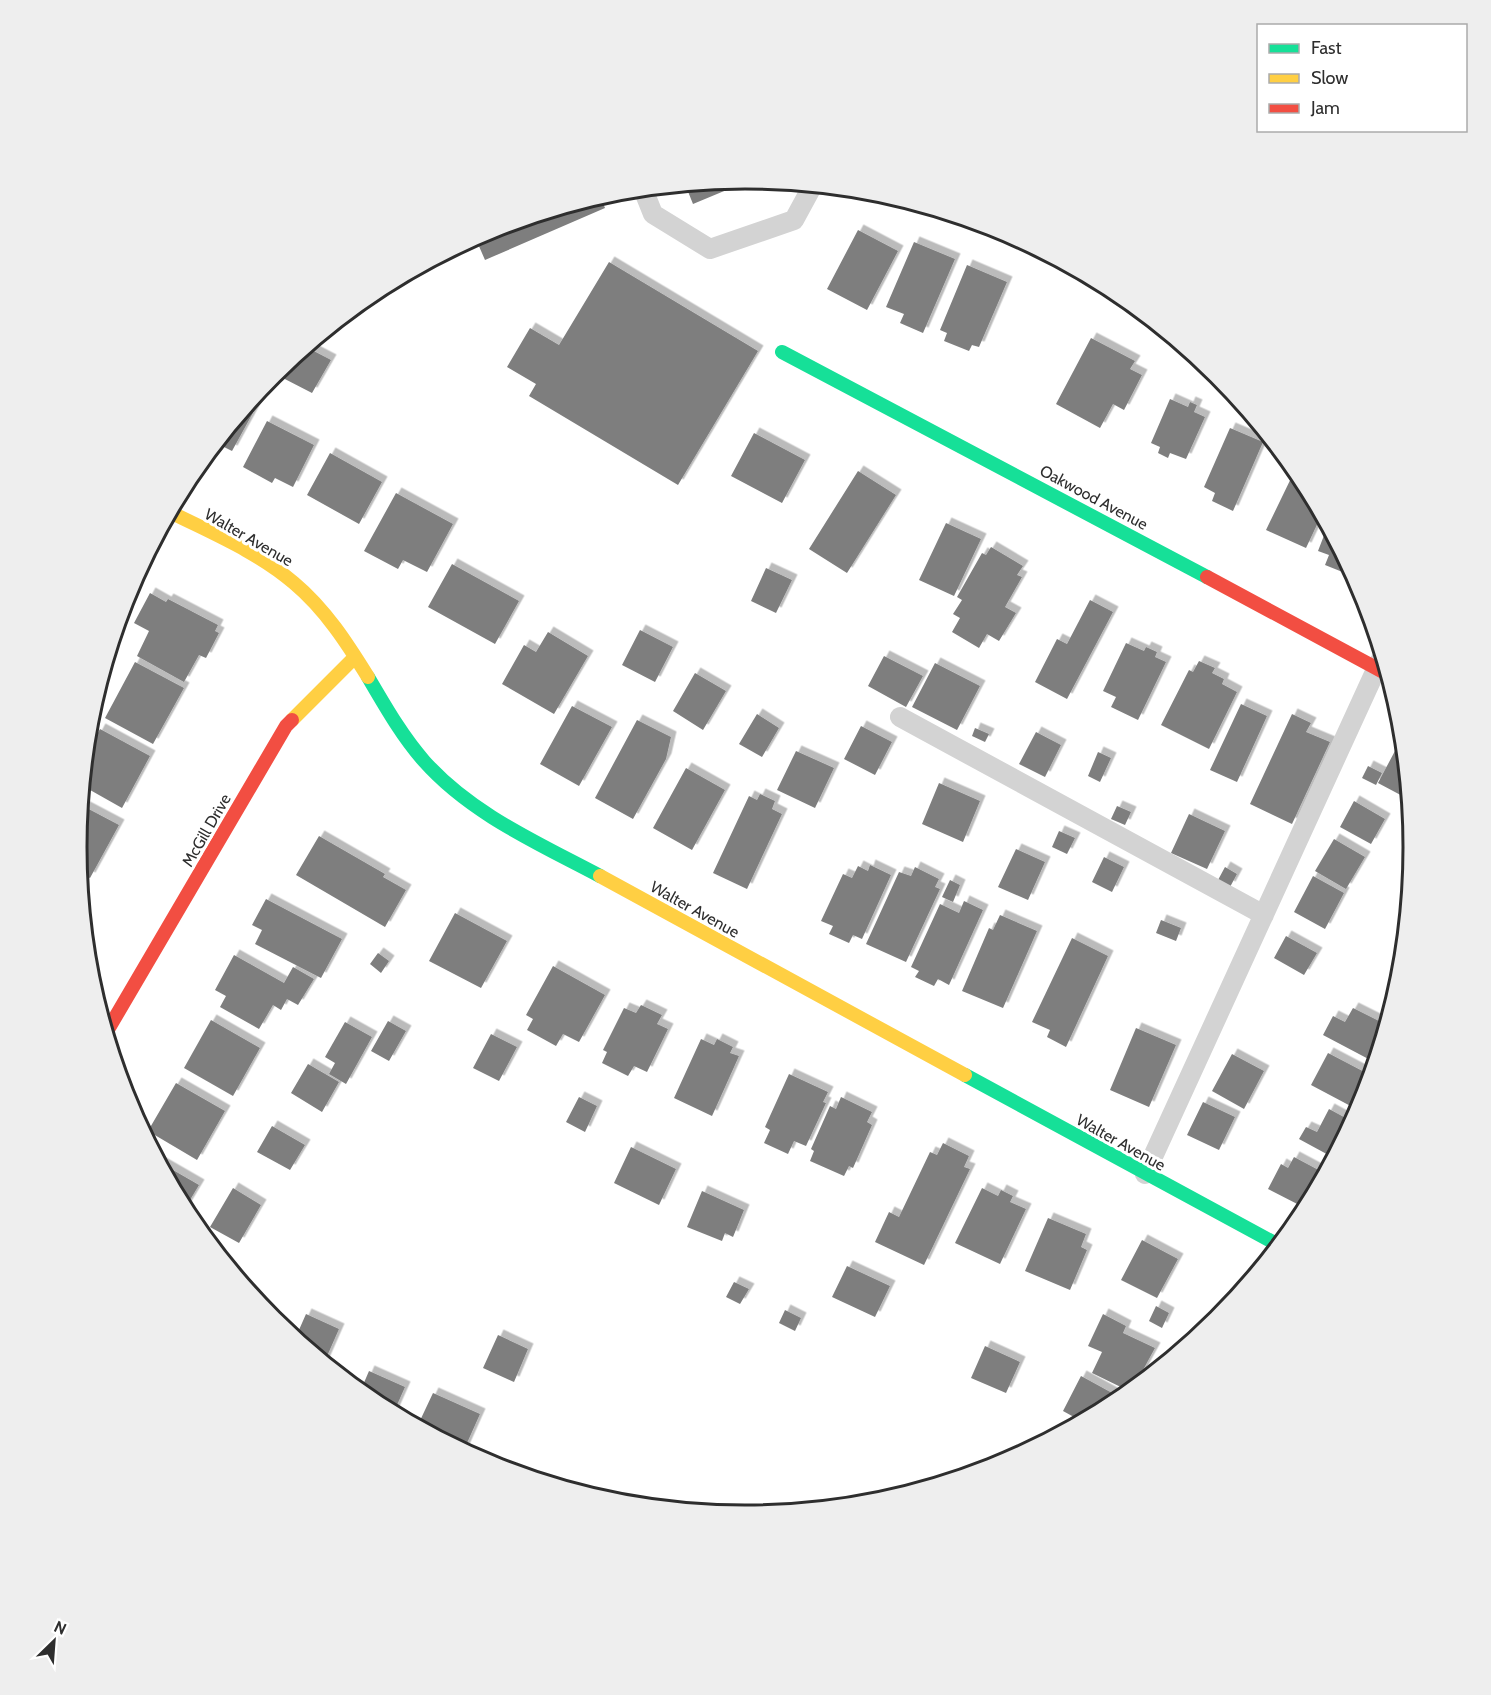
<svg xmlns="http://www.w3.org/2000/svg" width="1491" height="1695" viewBox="0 0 1491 1695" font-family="Cabin,sans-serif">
<defs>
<filter id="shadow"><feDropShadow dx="5.5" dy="-5.5" stdDeviation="0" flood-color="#0004"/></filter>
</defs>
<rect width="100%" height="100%" fill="#fff"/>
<path fill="#7e7e7e" filter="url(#shadow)" d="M746 179H753L693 204 685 184Z
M600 196 605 208 485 260 475 237 490 229Z
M858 230 898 251 867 310 827 289Z
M914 242 955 259 923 333 900 323 904 314 886 307Z
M609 262 758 351 678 485 529 396 536 384 507 367 530 328 559 345Z
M967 265 1007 282 979 347 972 345 969 351 944 341 947 333 940 330Z
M1091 338 1135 361 1130 369 1142 375 1124 410 1113 404 1100 428 1056 404Z
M306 347 331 360 312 393 279 376 286 364Z
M255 395 261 398 232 451 216 443Z
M1170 399 1188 407 1190 402 1197 405 1194 412 1205 417 1186 459 1170 453 1168 458 1158 453 1160 447 1151 443Z
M267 421 314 445 293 487 275 478 272 483 243 467Z
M1230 428 1263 442 1233 511 1212 501 1215 493 1204 487Z
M754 433 805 460 782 503 731 476Z
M330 453 382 482 359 524 307 495Z
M1296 468 1322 514 1306 548 1266 530Z
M858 471 896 495 847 573 809 549Z
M396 493 453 524 427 572 403 560 398 569 364 551Z
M946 523 981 539 954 596 919 580Z
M1328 525 1352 570 1350 575 1325 565 1329 555 1318 551Z
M991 547 1023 566 1017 575 1022 577 1005 607 1016 613 999 641 987 634 979 648 952 632 960 618 953 614 962 600 957 597 982 553 986 555Z
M452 564 519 601 495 644 428 607Z
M766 568 792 580 776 613 751 601Z
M150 593 166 602 168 599 218 625 215 631 219 633 206 658 199 655 184 682 137 656 149 631 134 623Z
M1090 600 1113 612 1067 699 1035 682 1057 639 1067 644Z
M640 630 673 647 655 682 622 665Z
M548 632 588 656 554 714 502 684 524 645 536 652Z
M1126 643 1144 651 1146 647 1157 652 1155 657 1166 662 1138 720 1111 707 1116 697 1103 691Z
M884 656 923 676 906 707 868 686Z
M1199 661 1215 668 1212 673 1224 679 1222 684 1237 692 1209 749 1161 725 1189 670 1193 672Z
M135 662 184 688 153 744 105 718Z
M935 663 980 686 957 730 912 707Z
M695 673 726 691 703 730 673 711Z
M1241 704 1267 716 1237 782 1210 770Z
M572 706 612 727 579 786 540 764Z
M757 714 779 728 762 757 739 744Z
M1292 714 1311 723 1306 732 1330 742 1292 824 1250 804Z
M637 720 671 737 666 759 633 819 595 798Z
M861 726 892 742 875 775 844 759Z
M975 728 989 734 985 742 972 736Z
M100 729 150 756 122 808 83 786 86 755Z
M1036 732 1061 745 1045 777 1019 764Z
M1396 749 1405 754 1410 800 1378 783Z
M796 751 834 768 815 808 777 790Z
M1098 752 1111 758 1100 782 1088 776Z
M1368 766 1382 773 1376 785 1362 778Z
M686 768 725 790 692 850 653 828Z
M939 783 980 801 963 842 922 824Z
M760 794 775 801 772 809 782 814 747 889 713 873 749 796 757 800Z
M1354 801 1385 819 1371 844 1340 827Z
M81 805 119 825 90 878 79 872 77 847Z
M1117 806 1131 812 1125 825 1111 819Z
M1189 814 1225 831 1207 869 1171 853Z
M1059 831 1075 838 1067 854 1052 847Z
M319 836 385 874 383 877 406 890 385 927 296 875Z
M1334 839 1365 857 1346 889 1315 871Z
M1016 849 1045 862 1028 900 998 887Z
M1104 857 1124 867 1112 892 1092 882Z
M870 865 891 875 862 939 853 935 849 943 829 934 833 926 821 921 843 874 852 878 858 866 868 871Z
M915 867 939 879 935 887 940 889 906 962 866 944 899 872 911 876Z
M1225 867 1237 874 1230 887 1218 880Z
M1313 876 1344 893 1325 929 1294 912Z
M950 880 960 885 953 902 942 897Z
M266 899 342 939 321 978 255 944 262 930 252 925Z
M964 901 983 910 949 985 938 979 934 986 915 977 919 971 911 967 940 904 959 913Z
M455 913 507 941 481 988 429 961Z
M1000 915 1037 931 1003 1008 962 991 989 928 993 930Z
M1161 920 1181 928 1176 941 1156 933Z
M1286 936 1317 953 1304 975 1274 958Z
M1072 938 1108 956 1066 1047 1047 1037 1050 1030 1032 1022Z
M378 953 389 961 381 973 370 964Z
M234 955 284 983 293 967 314 979 298 1005 287 999 281 1010 273 1005 259 1029 220 1007 226 996 215 990Z
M553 966 605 995 579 1042 563 1034 556 1046 527 1030 533 1019 526 1015Z
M1392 991 1397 994 1390 1016 1381 1011Z
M641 1005 662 1015 657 1024 668 1029 647 1072 634 1066 628 1076 602 1063 607 1052 603 1050 624 1008 636 1013Z
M1353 1008 1387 1025 1376 1063 1323 1035 1333 1016 1345 1022Z
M211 1020 260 1048 233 1096 184 1068Z
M388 1021 406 1031 389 1061 371 1051Z
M345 1022 372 1037 346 1084 329 1074 335 1063 325 1057Z
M1136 1028 1176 1045 1149 1107 1110 1090Z
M491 1034 517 1047 499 1081 473 1068Z
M701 1039 714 1045 717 1039 733 1047 730 1053 739 1056 712 1116 674 1098Z
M1328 1053 1372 1076 1360 1111 1311 1085Z
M1232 1054 1264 1071 1244 1109 1212 1091Z
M308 1064 339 1082 322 1112 291 1093Z
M789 1074 828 1092 823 1102 826 1103 806 1146 794 1141 788 1154 764 1143 770 1130 765 1127Z
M176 1083 225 1111 197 1160 148 1131Z
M579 1097 597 1106 585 1132 566 1122Z
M841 1097 872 1112 867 1122 872 1125 853 1168 849 1166 844 1176 810 1161 814 1151 811 1149 830 1106 836 1109Z
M1203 1102 1235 1117 1219 1150 1187 1135Z
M1329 1109 1353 1122 1334 1158 1299 1139 1306 1127 1317 1132Z
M272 1126 305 1145 290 1170 257 1152Z
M943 1143 969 1156 964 1167 970 1169 924 1265 875 1242 889 1212 899 1217 930 1152 937 1155Z
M631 1147 676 1169 659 1205 614 1183Z
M1294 1157 1326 1174 1307 1209 1268 1189 1281 1164 1288 1168Z
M159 1162 199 1185 184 1210 180 1201Z
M233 1188 261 1205 239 1243 210 1227Z
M982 1188 998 1196 1001 1190 1013 1196 1010 1202 1026 1209 1000 1264 955 1243Z
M702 1191 744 1210 733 1237 725 1233 722 1241 687 1227Z
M1048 1218 1086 1234 1081 1247 1087 1250 1070 1290 1025 1271Z
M1142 1240 1178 1259 1157 1298 1121 1280Z
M847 1266 890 1286 875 1317 832 1297Z
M734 1282 749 1289 740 1304 726 1297Z
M1156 1306 1169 1313 1162 1328 1149 1321Z
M785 1310 801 1318 795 1331 779 1323Z
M306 1314 339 1329 324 1363 295 1339Z
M1103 1314 1126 1326 1123 1333 1155 1348 1131 1392 1092 1373 1102 1352 1088 1346Z
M498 1335 528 1349 514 1382 483 1368Z
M985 1346 1020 1362 1006 1393 971 1378Z
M369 1371 405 1387 393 1414 360 1392Z
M1081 1376 1123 1399 1083 1422 1063 1411Z
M433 1393 480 1414 463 1452 417 1427Z"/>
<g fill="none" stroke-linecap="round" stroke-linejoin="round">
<path stroke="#d3d3d3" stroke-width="20" d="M643 189 653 214 710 249 794 220 813 185
M900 717 1264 915
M1145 1174 1380 661"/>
<path stroke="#16e098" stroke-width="14" d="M782 352 1207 577
M368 677C385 706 402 736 424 761 471 814 538 843 600 876
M965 1075 1280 1246"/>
<path stroke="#ffcf43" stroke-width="14" d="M170 512C212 533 258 552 294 583 325 609 347 643 368 677
M292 720 354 658
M600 876 965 1075"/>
<path stroke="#f24e42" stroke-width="14" d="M1207 577 1389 675
M106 1033 286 726 292 720"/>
</g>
<g text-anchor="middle" stroke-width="6" stroke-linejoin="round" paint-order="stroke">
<g font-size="16" fill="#2e2e2e" stroke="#fff">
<text transform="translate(1094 497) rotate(28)" y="6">Oakwood Avenue</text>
<text transform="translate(249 537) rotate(30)" y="6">Walter Avenue</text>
<text transform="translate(206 830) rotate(-60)" y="6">McGill Drive</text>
<text transform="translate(695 909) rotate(29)" y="6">Walter Avenue</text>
<text transform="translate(1121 1142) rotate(29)" y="6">Walter Avenue</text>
</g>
</g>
<path d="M0 0H1491V1695H0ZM87 847a658 658 0 1 1 1316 0a658 658 0 1 1-1316 0Z" fill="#eee" fill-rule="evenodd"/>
<path fill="none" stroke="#2e2e2e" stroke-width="3" d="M87 847a658 658 0 1 1 1316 0a658 658 0 1 1-1316 0Z"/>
<rect x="1257" y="24" width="210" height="108" fill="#ffffff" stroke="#ababab" stroke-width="1.5"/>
<rect x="1269" y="44" width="30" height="9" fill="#16e098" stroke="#ababab" stroke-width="1.5"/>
<text x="1311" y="54" font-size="18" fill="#2e2e2e">Fast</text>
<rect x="1269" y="74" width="30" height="9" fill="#ffcf43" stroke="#ababab" stroke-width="1.5"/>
<text x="1311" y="84" font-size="18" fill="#2e2e2e">Slow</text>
<rect x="1269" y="104" width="30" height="9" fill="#f24e42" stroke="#ababab" stroke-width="1.5"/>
<text x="1311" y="114" font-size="18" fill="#2e2e2e">Jam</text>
<g transform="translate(54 1641) rotate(25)" stroke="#ffffff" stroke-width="4.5" paint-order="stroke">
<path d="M0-4.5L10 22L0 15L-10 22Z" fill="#2e2e2e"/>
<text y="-9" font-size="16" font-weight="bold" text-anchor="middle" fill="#2e2e2e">N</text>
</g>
</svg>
